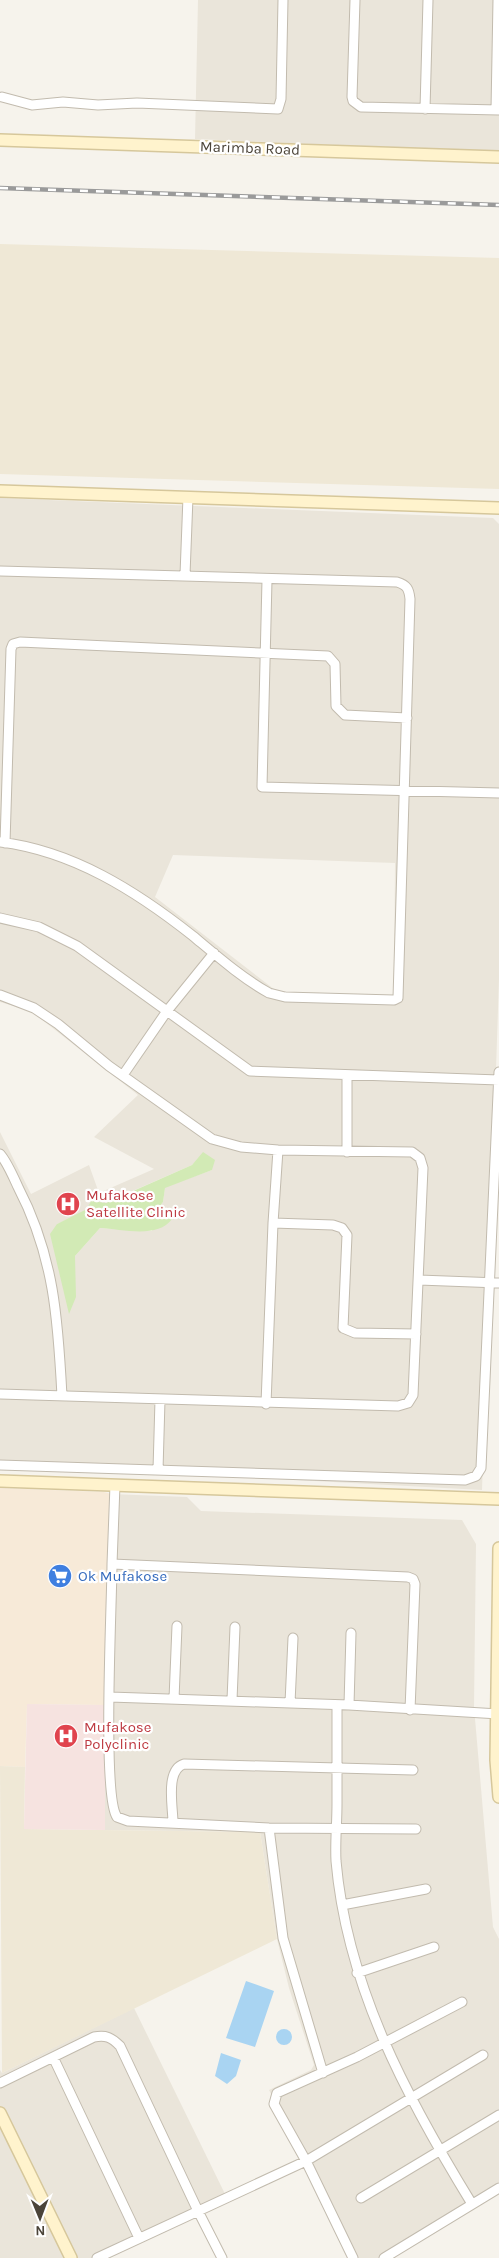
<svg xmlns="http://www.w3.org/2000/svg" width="499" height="2258" viewBox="0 0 499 2258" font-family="Karla,sans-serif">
<rect width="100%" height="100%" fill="#f6f3ec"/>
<path fill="#eae5da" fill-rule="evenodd" d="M198 0H499V152L195 139Z
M0 498 493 518 499 524V979L482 1490 0 1464V1132L31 1194 89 1165 99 1193 154 1169 94 1137 138 1095 31 1011 0 1002ZM173 855 395 863 394 997 279 993 155 897ZM203 1153 212 1170 165 1187 163 1202 156 1211 152 1231 100 1228 75 1256 57 1224 192 1165Z
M111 1494 187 1497 201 1511 462 1520 476 1544 474 1707 493 1927 499 1939V2182L381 2258H357L269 2090 311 2070 314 2065 289 1988 277 1939 260 1832 105 1830V1705Z
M134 2008 226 2196 92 2258H0V2070L2 2073Z"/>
<path fill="#f7ead8" d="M0 1488 104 1492 111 1494 105 1705 27 1704 25 1767 0 1766Z"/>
<path fill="#efe8d6" d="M0 244 499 258V489L0 474Z
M0 1766 25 1767 24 1829 260 1832 277 1939 2 2073Z"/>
<path fill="#f6e3e0" d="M27 1704 105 1705V1830L24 1829Z"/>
<path fill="#d2eab5" d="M203 1152 215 1160 212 1170 165 1188 163 1202 156 1211 172 1219C158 1239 122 1229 100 1228L75 1256 76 1297 69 1314 50 1234 57 1224 87 1209 91 1201 106 1203 192 1165Z"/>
<path fill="#a9d4f2" d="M246 1981 274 1991 255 2047 226 2038Z
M276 2037a8 8 0 1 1 16 0a8 8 0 1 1-16 0Z
M221 2053 241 2060 236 2076 227 2084 215 2076Z"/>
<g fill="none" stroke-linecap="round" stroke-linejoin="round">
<g stroke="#c2bbae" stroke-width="11">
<path id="street" d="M355 0 352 97 353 101 361 107 499 110
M2 97 32 105 63 102 98 105 137 103 278 109 281 99 283 0
M425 109 428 0
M496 110 498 0
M0 571 397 582C407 585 409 589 410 599L398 998 394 1000 285 997 269 993C242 978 217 956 193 936 136 891 73 851 0 842
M185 575 188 497
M267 580 262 787 499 793
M5 843 11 649 13 644 20 642 328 656 335 664 336 706 345 715 407 718
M0 918 39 927 77 946 250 1071 499 1080
M0 995 34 1008 58 1024 109 1066 212 1139 241 1147 278 1150 412 1152 420 1158 423 1168 413 1395 408 1403 398 1406 0 1394
M123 1075 167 1011 214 953
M278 1150 273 1223 333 1225 342 1228 347 1235 343 1328 355 1333 416 1334
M347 1152V1075
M0 1154C7 1162 13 1176 18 1187 54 1256 58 1319 62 1396
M419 1280 499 1283
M266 1404 273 1223
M0 1465 465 1480 476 1476 481 1468 499 1072
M158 1470 160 1400
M115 1485 112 1564 408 1577 413 1579 415 1584 410 1710
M112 1564C112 1602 102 1797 117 1817L128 1821 269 1828 416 1829
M110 1697 349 1705 499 1714
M174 1699 177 1626
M232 1700 235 1627
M290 1703 293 1638
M337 1705C337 1738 337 1771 337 1804 337 1823 335 1842 336 1861 347 1987 407 2098 472 2204
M349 1705 351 1633
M173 1823C173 1807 165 1770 184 1764L413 1770
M269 1828 283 1938 323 2073
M342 1905 426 1889
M357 1973 434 1947
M54 2059 139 2238
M0 2083 94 2037C106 2035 111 2037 120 2046L198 2211 222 2258
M361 2198 499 2115
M97 2258 306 2161 483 2055
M353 2258 306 2161 274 2104 277 2093 357 2057 462 2002
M384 2258 499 2188"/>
</g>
<g stroke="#d6c79b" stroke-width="14">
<path id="secondary" d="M0 140 499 157
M0 491 499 508
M0 1481 499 1499
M499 1548 496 1760 499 1797
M0 2113 71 2258"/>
</g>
<use href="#street" stroke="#fff" stroke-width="9"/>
<use href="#secondary" stroke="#fff3cd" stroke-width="11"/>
<g stroke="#9a9a9a" stroke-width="4.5">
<path id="rail" d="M0 188 499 205"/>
</g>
<use href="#rail" stroke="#fff" stroke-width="2.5" stroke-dasharray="8" stroke-linecap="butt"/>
</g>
<defs>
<g id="hospital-disc" transform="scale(1.25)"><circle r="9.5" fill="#e0444e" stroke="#fff"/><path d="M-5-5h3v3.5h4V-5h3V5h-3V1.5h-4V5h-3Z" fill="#fff"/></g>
<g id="supermarket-disc" transform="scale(1.25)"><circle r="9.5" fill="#3f7fe0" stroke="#fff"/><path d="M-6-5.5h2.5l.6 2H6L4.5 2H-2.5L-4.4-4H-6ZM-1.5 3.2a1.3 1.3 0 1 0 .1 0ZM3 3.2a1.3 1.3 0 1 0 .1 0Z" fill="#fff"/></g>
</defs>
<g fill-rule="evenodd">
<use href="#hospital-disc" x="68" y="1204"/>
<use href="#supermarket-disc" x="60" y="1576"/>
<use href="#hospital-disc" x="66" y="1736"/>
</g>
<g text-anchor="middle" stroke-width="4.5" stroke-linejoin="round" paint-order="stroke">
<g font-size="15" fill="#4b4439" stroke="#fff">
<text transform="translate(250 148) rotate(2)" y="5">Marimba Road</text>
</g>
<g font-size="15" fill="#be3a42" stroke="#fff" text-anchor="start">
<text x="86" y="1200">Mufakose<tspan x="86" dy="17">Satellite Clinic</tspan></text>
<text x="84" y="1732">Mufakose<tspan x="84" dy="17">Polyclinic</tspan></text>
</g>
<g font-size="15" fill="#366cbe" stroke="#fff" text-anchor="start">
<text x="78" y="1581">Ok Mufakose</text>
</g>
</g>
<g transform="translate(40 2218) rotate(179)" stroke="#ffffff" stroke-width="4" paint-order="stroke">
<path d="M0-4L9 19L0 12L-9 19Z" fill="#4b4439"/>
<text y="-8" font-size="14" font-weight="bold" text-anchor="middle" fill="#4b4439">N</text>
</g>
</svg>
